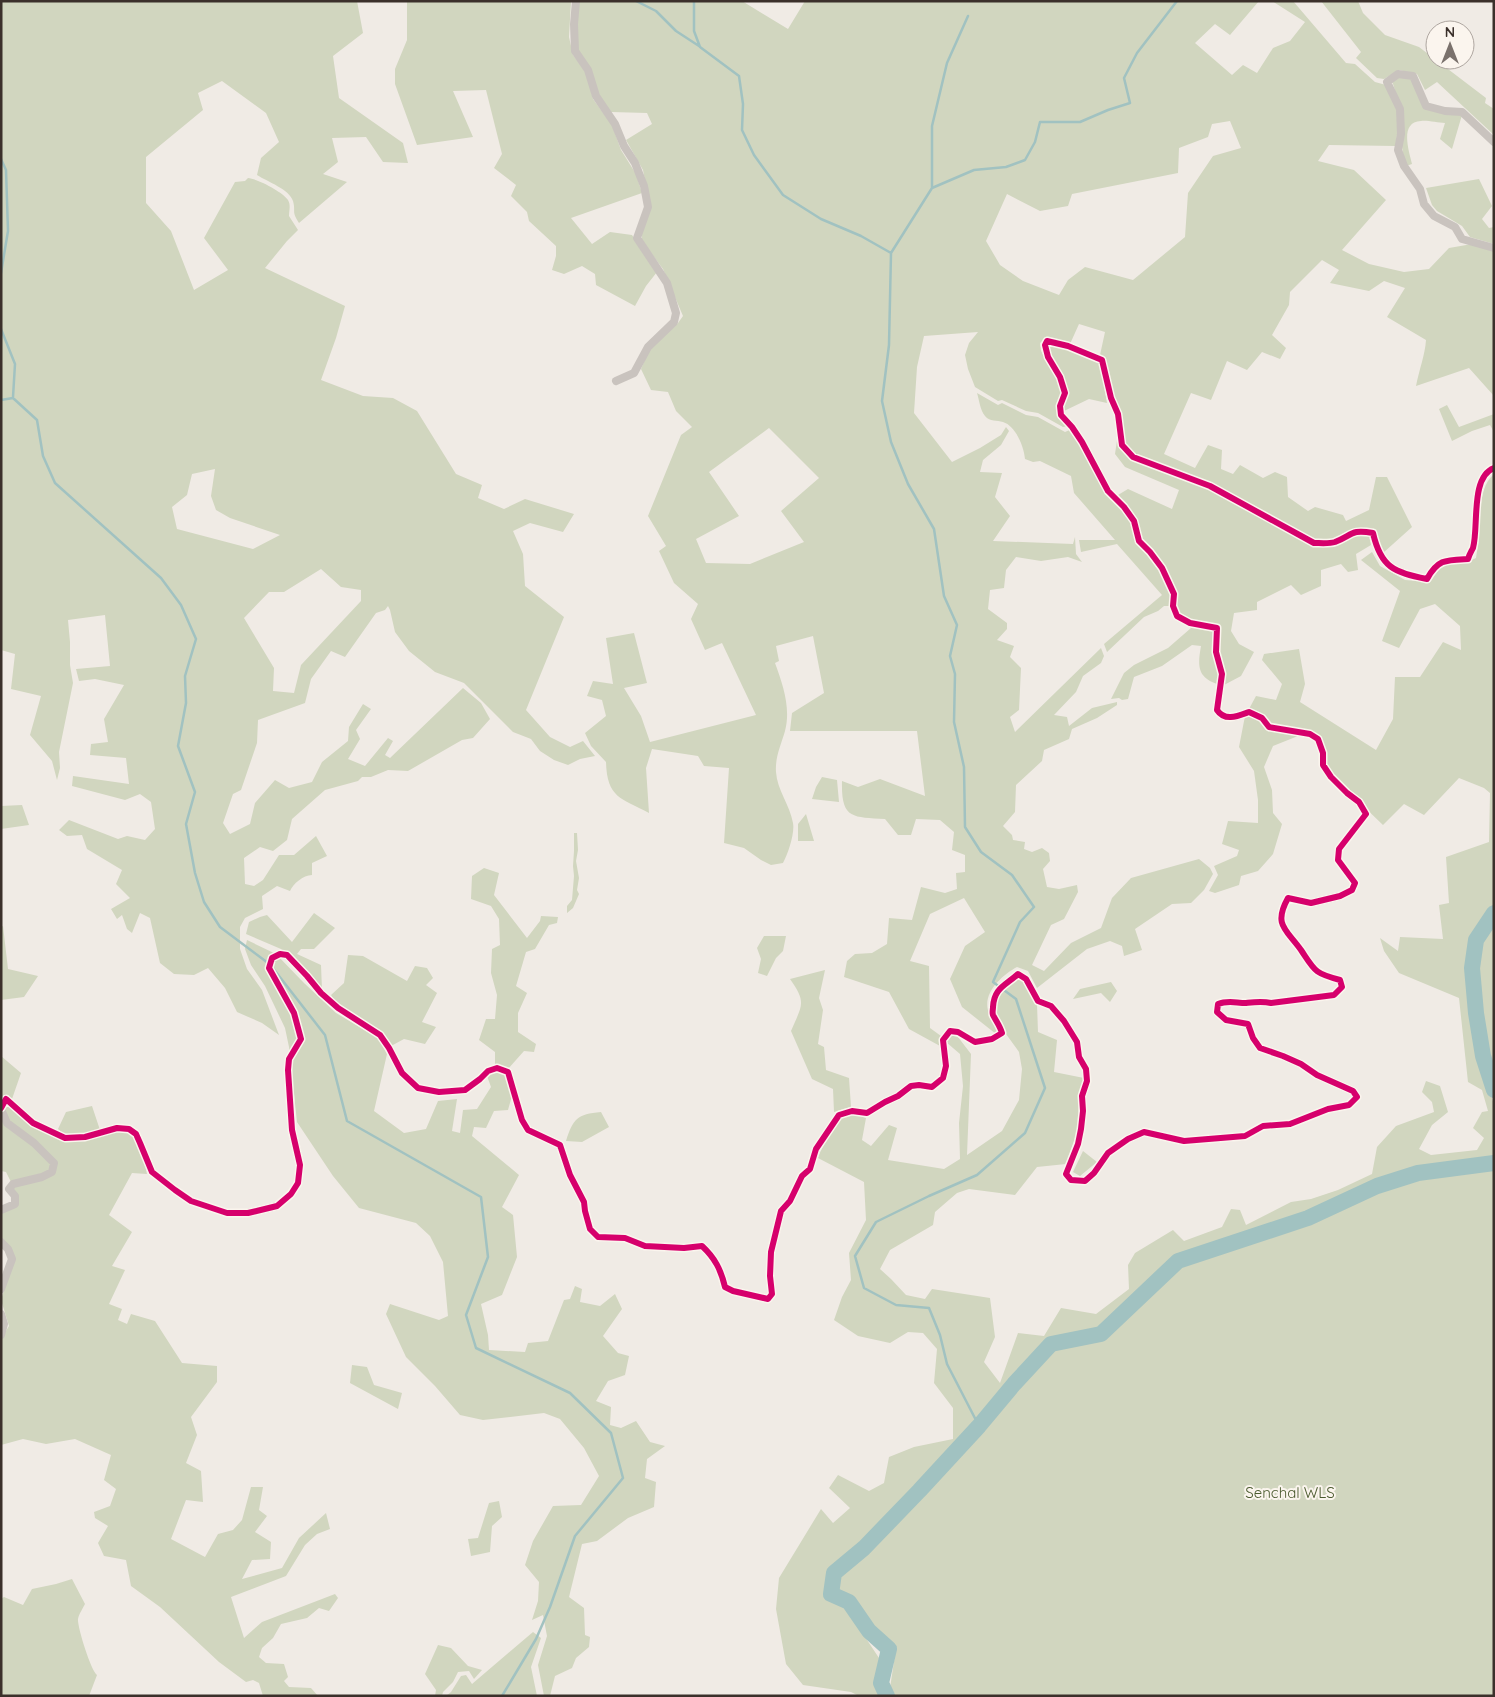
<svg xmlns="http://www.w3.org/2000/svg" width="1495" height="1697" viewBox="0 0 1495 1697" font-family="Quicksand,sans-serif">
<rect width="100%" height="100%" fill="#f0ebe5"/>
<path fill="#d1d6bf" fill-rule="evenodd" d="M1 1H357L363 33 333 56 339 98 403 143 408 163 383 162 366 137 332 138 338 162 323 174 347 182 299 223C291 211 296 212 293 201 289 189 268 182 257 175L261 158 279 142 266 113 222 81 198 93 203 110 146 157V203L171 231 194 290 228 270 204 238 235 182 245 181 248 178C258 179 283 192 288 200 291 205 289 211 289 216L298 230 287 241 265 268 345 306 336 338 321 380 363 396 393 398 417 411 456 474 482 485 478 498 504 509 525 499 574 514 563 532 530 523 513 531 523 554 525 586 564 617 526 710 550 737 570 747 583 741 595 756 580 759 568 765 554 760 540 751 531 739 513 732 464 683 435 672 409 651 395 632 390 610 388 606 385 610 376 613 345 657 331 651 311 679 305 703 258 720 257 743 241 790 233 794 223 823 230 834 250 824 255 803 275 780 289 788 312 782 322 762 348 741 349 727 363 704 371 709 356 730 360 739 348 759 365 766 388 738 393 741 385 755 390 758 463 688 481 703 490 719 473 738 462 740 408 771 388 770 371 777H362L358 781 325 790 292 819 287 840 273 851 260 847 244 858 245 884 254 886 263 880 279 855H294L316 836 327 856 312 863V875C303 875 293 884 290 891L277 886 262 896 263 909 245 918 240 927V949L247 969 262 990 279 1035 262 1023 237 1012 225 988 208 968 194 975 174 974 160 963 150 918 140 913 132 933 127 929 122 915 117 919 111 909 130 898 116 884 122 870 87 849 82 835 67 836 59 830 69 820 118 839 127 836 145 840 155 829 151 802 140 794 125 800 72 786 73 776 129 784 126 758 90 755 91 744 108 742 104 719 124 685 95 679 79 681 76 669 110 666 105 615 68 620 70 642V665L73 683 59 752 60 768 57 780 52 761 30 735 41 696 11 689 15 654 1 650ZM215 469 211 496 216 510 230 518 280 535 253 549 177 529 172 507 187 495 192 474ZM321 569 341 587 361 590V601L301 665 294 693 273 691 274 668 244 618 269 592H284Z
M407 1H571L569 37 573 55 586 72 593 99 612 125 621 150 636 174 642 193 571 218 592 244 610 232 632 235 657 272 646 286 635 306 596 285 595 274 582 266 564 274 552 270 556 256V246L529 221 527 212 511 196 516 185 494 168 502 154 486 90 453 91 473 137 417 145 395 84V69L407 40Z
M578 1H742L788 29 805 1H1259L1230 35 1215 24 1195 43 1232 75 1243 65 1257 73 1273 48 1290 41 1305 22 1272 1H1293L1346 63 1355 64 1375 82 1386 85 1399 111 1396 146 1329 145 1318 161 1354 170 1386 200 1342 250 1369 264 1404 272 1429 269 1449 248 1472 244 1494 251V396L1469 368 1416 386C1419 370 1425 355 1426 340L1387 317 1405 288 1384 281 1369 291 1330 283 1339 270 1322 260 1290 292 1289 305 1272 335 1286 348 1280 359 1262 352 1247 370 1227 361 1211 400 1191 393 1164 454 1195 468 1208 445 1222 450 1221 469 1233 474 1240 465 1263 478 1275 472 1287 477 1288 497 1308 511 1315 507 1343 515 1346 521 1369 510 1376 477H1387L1412 527 1383 553 1373 532 1359 528 1344 533 1331 540 1314 539 1245 501 1209 483 1133 453 1124 440 1118 406 1106 371 1105 359 1100 355 1105 332 1079 324 1070 344 1047 337 1040 343 1041 351 1056 377 1062 393 1057 407 1058 417 1068 426 1063 427 1038 413 1026 411 1002 400 998 401 975 387 968 369 965 355 969 343 978 332 924 336 917 367 914 413 952 462 980 448 1001 435 1006 427 1009 431 1001 445 983 460 980 472 1002 473 995 497 1010 516 993 541 1073 544 1075 537 1076 554 1082 562 1068 557 1041 561 1016 557 1006 570 1004 588 990 590 988 609 1007 623V629L997 640 1014 646 1010 657 1021 668 1019 710 1010 717 1015 732 1101 648 1104 656 1101 663 1083 676 1076 692 1054 715 1067 717 1069 726 1092 708 1117 702V705L1097 718 1072 729 1069 739 1044 750 1042 761 1016 785 1015 812 1003 826 1012 835 1013 840 1025 842 1024 849 1032 852 1042 848 1049 853 1050 861 1043 869 1047 887 1059 889 1077 885 1078 892 1064 919 1051 925 1032 965 1044 971 1071 943 1101 928 1112 898 1131 878 1199 859 1210 868 1213 874 1204 890 1191 903 1172 904 1135 929 1142 950 1124 956 1122 946 1110 941 1087 949 1037 988 1028 971 1017 967C1002 975 981 994 989 1013 991 1019 996 1025 999 1031L996 1034 962 1007 950 979 965 946 985 932 964 898 930 914 910 961 929 966 930 1028 941 1036 940 1046 909 1029 889 992 844 977 847 961 855 954 872 953 887 944 889 918 912 920 921 887 945 893 957 889 956 873 965 872V855L952 850 954 832 940 820 916 819 911 835H898L885 819C852 817 841 819 842 781L858 787 880 779 925 796 917 731H790L792 713 824 693 813 636 776 646 779 661 775 663C783 685 791 708 785 731 781 745 775 757 776 772 777 790 790 805 793 823 795 833 788 854 783 863L771 865 761 860 744 848 724 843 729 768 704 766 698 756 652 749 646 768 649 813C621 798 607 798 606 762L591 746 585 733 606 716 602 700 587 696 593 681 613 684 606 638 634 633 647 683 624 688 641 716 650 742 756 715 722 643 705 650 691 619 698 604 674 583 659 551 666 546 648 516 681 435 692 427 676 411 668 392 651 390 641 369 650 348 678 323 683 316 663 269 642 241V231L647 191 643 170 626 140 652 124 647 113 611 112C597 94 584 72 578 49 574 34 577 16 578 1ZM1230 121 1241 148 1213 156 1188 193 1185 237 1133 280 1085 267 1068 280 1059 295 1023 281 1000 265 986 241 1007 194 1040 211 1068 206 1072 194 1178 173 1179 148 1208 137 1212 124ZM769 428 819 478 781 511 804 542 750 564 706 563 696 539 739 516 709 472Z
M1321 1H1358L1363 13 1385 35 1419 47 1486 98 1485 103 1494 109V135L1437 82 1425 90 1417 74 1399 70 1384 79 1377 78 1356 58 1361 52Z
M1399 77 1412 79 1425 109 1462 115 1452 149 1440 139 1445 123C1438 123 1427 120 1421 121 1399 122 1409 151 1412 164L1406 166C1398 138 1402 108 1392 81Z
M1479 179 1492 206 1482 219 1489 228 1494 227V244L1470 237 1462 226 1437 211 1432 205 1426 188Z
M1050 344 1072 351 1100 362 1107 403 1089 399 1064 411 1062 405 1067 393 1047 347Z
M977 393 998 405 1002 403 1026 415 1038 417 1065 432 1072 429 1133 522 1138 542 1170 583 1171 606H1164L1158 611 1144 617 1107 652 1104 644 1162 595 1117 544 1081 552 1079 540H1115L1074 493 1071 476 1040 461 1033 462 1025 459C1024 447 1016 426 1003 422 997 420 990 422 985 416 980 410 979 399 977 393Z
M1447 405 1459 427 1494 414V432L1490 425 1472 431 1452 441 1439 409Z
M1118 434 1122 448 1210 489 1313 546H1336L1344 540 1360 534 1369 536 1371 545 1356 554 1358 570 1348 572 1341 564 1321 570V586L1301 595 1291 585 1257 602V610L1234 613 1231 631 1239 644 1254 652 1241 676 1224 685 1223 665 1218 651 1220 638 1218 625 1208 622 1190 620 1179 614 1175 604 1176 592 1140 539 1118 495 1128 489 1172 509 1179 490 1125 467 1115 454Z
M1494 474V906L1469 940 1466 959 1480 1057 1494 1105V1160L1416 1170 1376 1184 1307 1215 1177 1259 1100 1331 1049 1343 917 1490 863 1547 831 1572 828 1596 845 1607 879 1658 877 1684 883 1696H859L851 1692 803 1685 786 1664 776 1609 779 1578 821 1509 833 1523 850 1508 829 1488 838 1475 869 1491 884 1483 889 1457 914 1447 953 1439V1408L934 1383 937 1349 923 1333 908 1332 890 1343 858 1336 834 1320 842 1297 851 1280 849 1253 866 1220 864 1182 818 1158C822 1145 834 1131 841 1118L854 1114 866 1118 862 1140 871 1146 889 1125 897 1128 888 1160 944 1169 960 1159 959 1123 963 1086 960 1054 946 1042 950 1035 958 1037 971 1054 967 1155 1002 1131 1019 1100 1022 1069 1019 1052 1006 1034 1002 1022 995 1013 996 997 1018 977 1025 982 1037 1004 1038 1032 1057 1040 1054 1072 1084 1078 1079 1098 1078 1129 1066 1164 1037 1167 1015 1195 969 1189 957 1193 935 1212 933 1225 890 1250 880 1269 891 1279 906 1295 925 1299 932 1289 990 1298 995 1337 984 1362 1000 1383 1018 1333 1044 1336 1061 1308 1096 1314 1129 1289 1128 1265 1135 1253 1173 1230 1184 1241 1222 1227 1231 1209 1240 1210 1246 1225 1291 1202 1311 1199 1338 1190 1372 1174 1377 1147 1396 1126 1434 1112 1432 1102 1422 1092 1426 1081 1440 1086 1448 1112 1432 1125 1419 1149 1431 1155 1477 1150 1484 1138 1473 1128 1482 1112 1488 1111 1482 1090 1468 1082 1459 998 1399 973 1384 951 1380 938 1398 951 1400 937 1443 939 1439 905 1449 903 1446 857 1489 842 1490 793 1484 788 1459 778 1424 815 1404 804 1383 825 1332 776 1326 763 1319 738 1271 725 1249 709 1256 696 1276 700 1282 684 1262 660 1264 654 1299 649 1305 684 1300 702 1376 750 1393 719 1395 677H1420L1443 642 1461 650 1460 626 1435 604 1420 609 1399 648 1382 641 1400 591 1361 560 1372 552 1380 566 1405 580 1430 582C1436 574 1441 564 1451 562 1462 560 1464 564 1476 558 1477 550 1479 542 1479 534 1481 515 1478 488 1494 474Z
M1177 618 1215 629 1220 670V685C1198 678 1197 668 1201 646L1192 645 1162 666 1134 677 1128 699 1122 700 1119 698 1111 699 1124 673 1134 665 1168 648 1191 628Z
M1250 714 1260 719 1267 729 1303 734 1273 746 1264 767 1272 790 1273 813 1282 824 1273 854 1258 871 1241 876 1239 885 1215 893 1209 891 1218 875 1214 866 1237 856 1239 850 1222 844 1228 821 1258 823V800L1254 771 1239 747 1245 716Z
M822 777 837 780 839 802 812 799 816 787Z
M22 805 29 825 1 829V806Z
M806 814 814 841H798V824Z
M574 833H577L578 850 576 861 579 878 577 890 579 894 573 908 567 913V906L572 900 574 876 573 866 574 851Z
M484 868 499 873 494 895 527 938 540 921 541 916 558 917 557 923 549 925 535 949 526 952 516 986 527 993 518 1013V1032L536 1044 534 1052 524 1051 508 1069 495 1064V1052L479 1040 486 1019H495L497 995 491 973 492 949 500 945 499 919 491 906 471 899 472 876Z
M314 913 335 928 314 949H301L297 954 321 965 322 990 305 976 281 949 246 934 249 922 260 917 267 915 292 942Z
M1494 918V1078L1487 1055 1479 1012 1475 967 1478 941Z
M3 926 8 969 38 976 24 997 1 1000V927Z
M764 936H786L783 951 776 958 767 976 758 973 761 959 757 948Z
M247 940 276 954 304 983 336 1013 378 1038 387 1054 374 1111 404 1133 426 1129 438 1101 457 1099 452 1131 460 1133 463 1110 477 1109 491 1087 487 1076 497 1070 507 1075 513 1092 508 1110 494 1111 486 1128 474 1127 472 1136 519 1175 502 1207 513 1215 517 1257 502 1295 481 1304 488 1335 489 1350 525 1352 528 1343 548 1341 564 1300 570 1299 575 1286 582 1289 580 1302 600 1306 615 1294 622 1309 603 1336 618 1353 629 1356 625 1375 608 1381 596 1401 611 1407 610 1425 621 1428 636 1421 650 1442 665 1446 647 1459 645 1478 656 1482 654 1507 628 1518 597 1541 582 1544 569 1597 584 1608 585 1635 590 1637 589 1647 576 1658 572 1668 555 1676 550 1696H544L538 1665 547 1636 543 1615 532 1620 538 1601 539 1582 525 1565 533 1541 553 1506 581 1505 599 1476 584 1448 560 1419 544 1413 483 1420 460 1415 435 1386 406 1357 386 1314 390 1304 439 1320 448 1316 443 1262 430 1236 416 1223 359 1208 333 1176 297 1122 289 1047 285 1028 265 986 251 965 245 949Z
M348 955 363 956 407 981 415 966 427 968 433 978 426 985 437 993 422 1022 436 1027 425 1044 404 1039 391 1046 339 1007 331 995 344 983Z
M825 970 819 998 823 1010 818 1044 824 1047 826 1070 849 1078 851 1107 834 1112 833 1089 812 1079 791 1031C802 1005 807 1003 790 979Z
M1111 982 1117 991 1110 1002 1101 993 1073 999 1080 989Z
M1 1056 21 1073 12 1099 1 1105Z
M6 1102 64 1140 118 1129 129 1130C140 1141 144 1158 147 1174L132 1173 109 1215 132 1232 112 1266 125 1270 109 1304 122 1309 118 1320 127 1324 131 1314 155 1321 182 1363 217 1366V1382L191 1417 197 1435 186 1463 201 1471 203 1502 186 1500 171 1539 205 1557 218 1534 233 1530 242 1520 251 1487H263L259 1510 267 1516 255 1532 271 1542 270 1559 252 1560 242 1579 282 1568 299 1538 326 1513 330 1529 317 1534 305 1545 286 1576 231 1597 244 1638 262 1622 335 1594 338 1598 329 1611 319 1608 307 1618 281 1624 273 1638 262 1648 259 1657 266 1663 284 1664 288 1677 284 1681 289 1687 311 1688 318 1696H263L259 1683 253 1680 246 1682 219 1662 160 1607 131 1586 126 1560 104 1556 98 1543 108 1526 95 1518 94 1512 110 1506 116 1489 104 1480 111 1455 75 1439 46 1444 23 1439 1 1445V1339L9 1326 1 1300 14 1258 1 1239V1212L17 1205 11 1189 14 1185 43 1179 56 1163 8 1121 3 1109Z
M92 1106 100 1130 84 1135H65L58 1129 66 1112Z
M601 1112 609 1127 582 1142 566 1141C573 1119 577 1114 601 1112Z
M1 1114 52 1164 50 1171 11 1182 6 1172 1 1171Z
M1083 1151 1097 1162 1080 1176 1073 1172Z
M1494 1169V1696H892L890 1688 896 1648 871 1627 852 1599 838 1590 839 1574 866 1551 923 1493 983 1429 1054 1347 1103 1337 1180 1264 1310 1220 1379 1189 1420 1177Z
M352 1365 367 1367 374 1385 402 1393 398 1409 350 1383Z
M499 1501 502 1517 492 1526 490 1552 471 1556 468 1539 478 1538 489 1503Z
M72 1579 85 1604C83 1608 79 1614 78 1619 77 1626 91 1671 97 1675L89 1696H1V1599L4 1597 23 1605 32 1589 56 1584Z
M533 1632 541 1638 531 1667 537 1696H446L451 1692 461 1676 466 1675 472 1684Z
M438 1645 451 1648 468 1666 482 1670 474 1679 469 1671 458 1672 453 1682 443 1692 442 1696H435L436 1690 425 1674Z"/>
<g fill="none" stroke-linecap="round" stroke-linejoin="round">
<path stroke="#a1c2c1" stroke-width="2.5" d="M636 1 656 11 676 31 699 46
M694 1V31L700 47 739 76 743 104 742 130 754 155 783 195 821 219 861 236 891 253
M968 16 947 63 932 126V188L891 253 889 345 882 401 891 442 908 484 934 529 944 596 957 625 950 656 955 674 954 722 964 767 965 827 981 852 1012 875 1034 907 1020 922 993 982 1016 999 1045 1088 1025 1133 977 1175 929 1196 876 1222 855 1256 864 1288 896 1305 929 1308 940 1335 947 1364 979 1426
M1 159 6 170 8 231 1 273
M932 188 974 170 1006 167 1025 160 1035 142 1040 122H1080L1108 110 1130 103 1124 78 1137 53 1177 1
M1 329 15 364 13 397
M1 400 13 398 37 420 43 456 55 483 161 578 181 605 196 639 185 676 186 703 178 746 195 792 186 824 195 873 204 902 220 927 268 963
M272 967 325 1035 347 1121 481 1197 488 1257 466 1315 476 1348 570 1393 611 1433 623 1478 575 1536 550 1607 536 1639 502 1696"/>
<path stroke="#a1c2c1" stroke-width="16" d="M1494 913 1476 940 1472 968 1476 1013 1483 1056 1494 1090
M887 1696 881 1683 889 1649 869 1631 849 1602 831 1594 834 1573 864 1548 919 1491 979 1426 1014 1384 1051 1344 1101 1334 1178 1261 1308 1218 1377 1186 1418 1173 1494 1163"/>
<path stroke="#c9c3be" stroke-width="8" d="M576 1 574 24 575 51 588 70 596 96 615 124 624 146 635 163 644 186 648 207 637 238 667 283 676 313 674 322 648 347 634 373 616 381
M1494 142 1462 112 1445 111 1426 106 1413 76 1398 74 1387 82 1400 109 1401 134 1398 150 1404 166 1420 189 1424 204 1434 216 1455 227 1462 239 1494 248
M1 1108 6 1099 33 1123 65 1138 85 1137 117 1128 129 1129 136 1134 140 1143 152 1172 175 1190 191 1201 227 1213H248L277 1206 291 1194 298 1183 300 1165 292 1130 288 1070 289 1059 301 1039 294 1013 269 968 272 958 280 954 287 955 307 976 321 993 338 1008 380 1035 389 1048 402 1073 418 1088 439 1092 465 1090 480 1079 488 1071 497 1068 508 1072 522 1120 528 1130 560 1145 570 1175 584 1202 585 1211 590 1229 598 1237 625 1238 645 1246 684 1248 702 1246C715 1258 721 1270 725 1287L733 1291 768 1299 772 1294 770 1276 771 1252 781 1211 790 1201 802 1176 810 1169 816 1149 839 1115 852 1111 867 1113 885 1102 898 1096 911 1086 919 1085 932 1087 943 1078 946 1066 943 1040 950 1031 958 1032 975 1042 992 1039 1002 1033C1000 1026 996 1021 993 1015 992 1012 993 1010 993 1007 994 988 1005 986 1018 974L1026 979 1038 1001 1051 1006 1064 1021 1077 1042 1079 1057 1086 1069 1087 1081 1082 1096 1083 1111 1081 1129 1078 1144 1066 1174 1071 1180 1085 1181 1094 1173 1108 1153 1128 1139 1144 1132 1184 1141 1245 1136 1263 1126 1290 1124 1328 1109 1349 1105 1357 1097 1353 1091 1317 1075 1301 1064 1283 1056 1260 1048 1253 1038 1248 1024 1226 1020 1217 1012 1218 1004C1228 1000 1236 1003 1246 1003 1255 1002 1262 1001 1271 1003L1334 995 1342 987 1340 980C1314 973 1315 971 1301 950 1286 929 1273 925 1288 898L1311 903 1340 896 1352 890 1355 883 1338 860 1339 849 1366 814 1359 802 1347 793 1331 777 1323 765V753L1318 739 1310 734 1269 727 1262 718 1249 712C1238 716 1225 722 1217 710L1222 674 1216 652 1217 628 1190 623 1177 616 1173 606 1174 594 1162 568 1150 552 1139 541 1134 521 1124 507 1108 491 1082 442 1072 427 1061 415 1060 406 1065 393 1060 377 1048 357 1045 345 1047 341 1068 346 1102 360 1111 398 1118 414 1122 445 1133 457 1210 486 1314 543C1320 543 1329 544 1335 542 1353 535 1350 529 1373 533 1381 568 1394 572 1427 579 1438 559 1446 560 1468 559 1469 555 1471 552 1473 548 1479 527 1470 477 1494 468
M1 1109 7 1123 34 1143 54 1163 52 1172 42 1177 13 1184 9 1189 15 1196V1204L1 1210
M1 1242 8 1249 12 1259 1 1289
M1 1314 4 1324 1 1335"/>
<g stroke="#fbf5ee" stroke-width="9">
<path id="cycleway" d="M1 1108 6 1099 33 1123 65 1138 85 1137 117 1128 129 1129 136 1134 140 1143 152 1172 175 1190 191 1201 227 1213H248L277 1206 291 1194 298 1183 300 1165 292 1130 288 1070 289 1059 301 1039 294 1013 269 968 272 958 280 954 287 955 307 976 321 993 338 1008 380 1035 389 1048 402 1073 418 1088 439 1092 465 1090 480 1079 488 1071 497 1068 508 1072 522 1120 528 1130 560 1145 570 1175 584 1202 585 1211 590 1229 598 1237 625 1238 645 1246 684 1248 702 1246C715 1258 721 1270 725 1287L733 1291 768 1299 772 1294 770 1276 771 1252 781 1211 790 1201 802 1176 810 1169 816 1149 839 1115 852 1111 867 1113 885 1102 898 1096 911 1086 919 1085 932 1087 943 1078 946 1066 943 1040 950 1031 958 1032 975 1042 992 1039 1002 1033C1000 1026 996 1021 993 1015 992 1012 993 1010 993 1007 994 988 1005 986 1018 974L1026 979 1038 1001 1051 1006 1064 1021 1077 1042 1079 1057 1086 1069 1087 1081 1082 1096 1083 1111 1081 1129 1078 1144 1066 1174 1071 1180 1085 1181 1094 1173 1108 1153 1128 1139 1144 1132 1184 1141 1245 1136 1263 1126 1290 1124 1328 1109 1349 1105 1357 1097 1353 1091 1317 1075 1301 1064 1283 1056 1260 1048 1253 1038 1248 1024 1226 1020 1217 1012 1218 1004C1228 1000 1236 1003 1246 1003 1255 1002 1262 1001 1271 1003L1334 995 1342 987 1340 980C1314 973 1315 971 1301 950 1286 929 1273 925 1288 898L1311 903 1340 896 1352 890 1355 883 1338 860 1339 849 1366 814 1359 802 1347 793 1331 777 1323 765V753L1318 739 1310 734 1269 727 1262 718 1249 712C1238 716 1225 722 1217 710L1222 674 1216 652 1217 628 1190 623 1177 616 1173 606 1174 594 1162 568 1150 552 1139 541 1134 521 1124 507 1108 491 1082 442 1072 427 1061 415 1060 406 1065 393 1060 377 1048 357 1045 345 1047 341 1068 346 1102 360 1111 398 1118 414 1122 445 1133 457 1210 486 1314 543C1320 543 1329 544 1335 542 1353 535 1350 529 1373 533 1381 568 1394 572 1427 579 1438 559 1446 560 1468 559 1469 555 1471 552 1473 548 1479 527 1470 477 1494 468"/>
</g>
<use href="#cycleway" stroke="#d6006c" stroke-width="6"/>
</g>
<g text-anchor="middle" stroke-width="4" stroke-linejoin="round" paint-order="stroke">
<g font-size="15" fill="#4a5a2e" stroke="#fbf5ee">
<text x="1290" y="1498">Senchal WLS</text>
</g>
</g>
<rect width="1495" height="1697" fill="none" stroke="#3b302b" stroke-width="5"/>
<g transform="translate(1450 45)"><circle r="24" fill="#fbf5ee" stroke="#aea6a0"/>
<path d="M0-4L9 19L0 12L-9 19Z" fill="#7a716c"/>
<text y="-8" font-size="14" font-weight="bold" text-anchor="middle" fill="#3b302b">N</text>
</g>
</svg>
